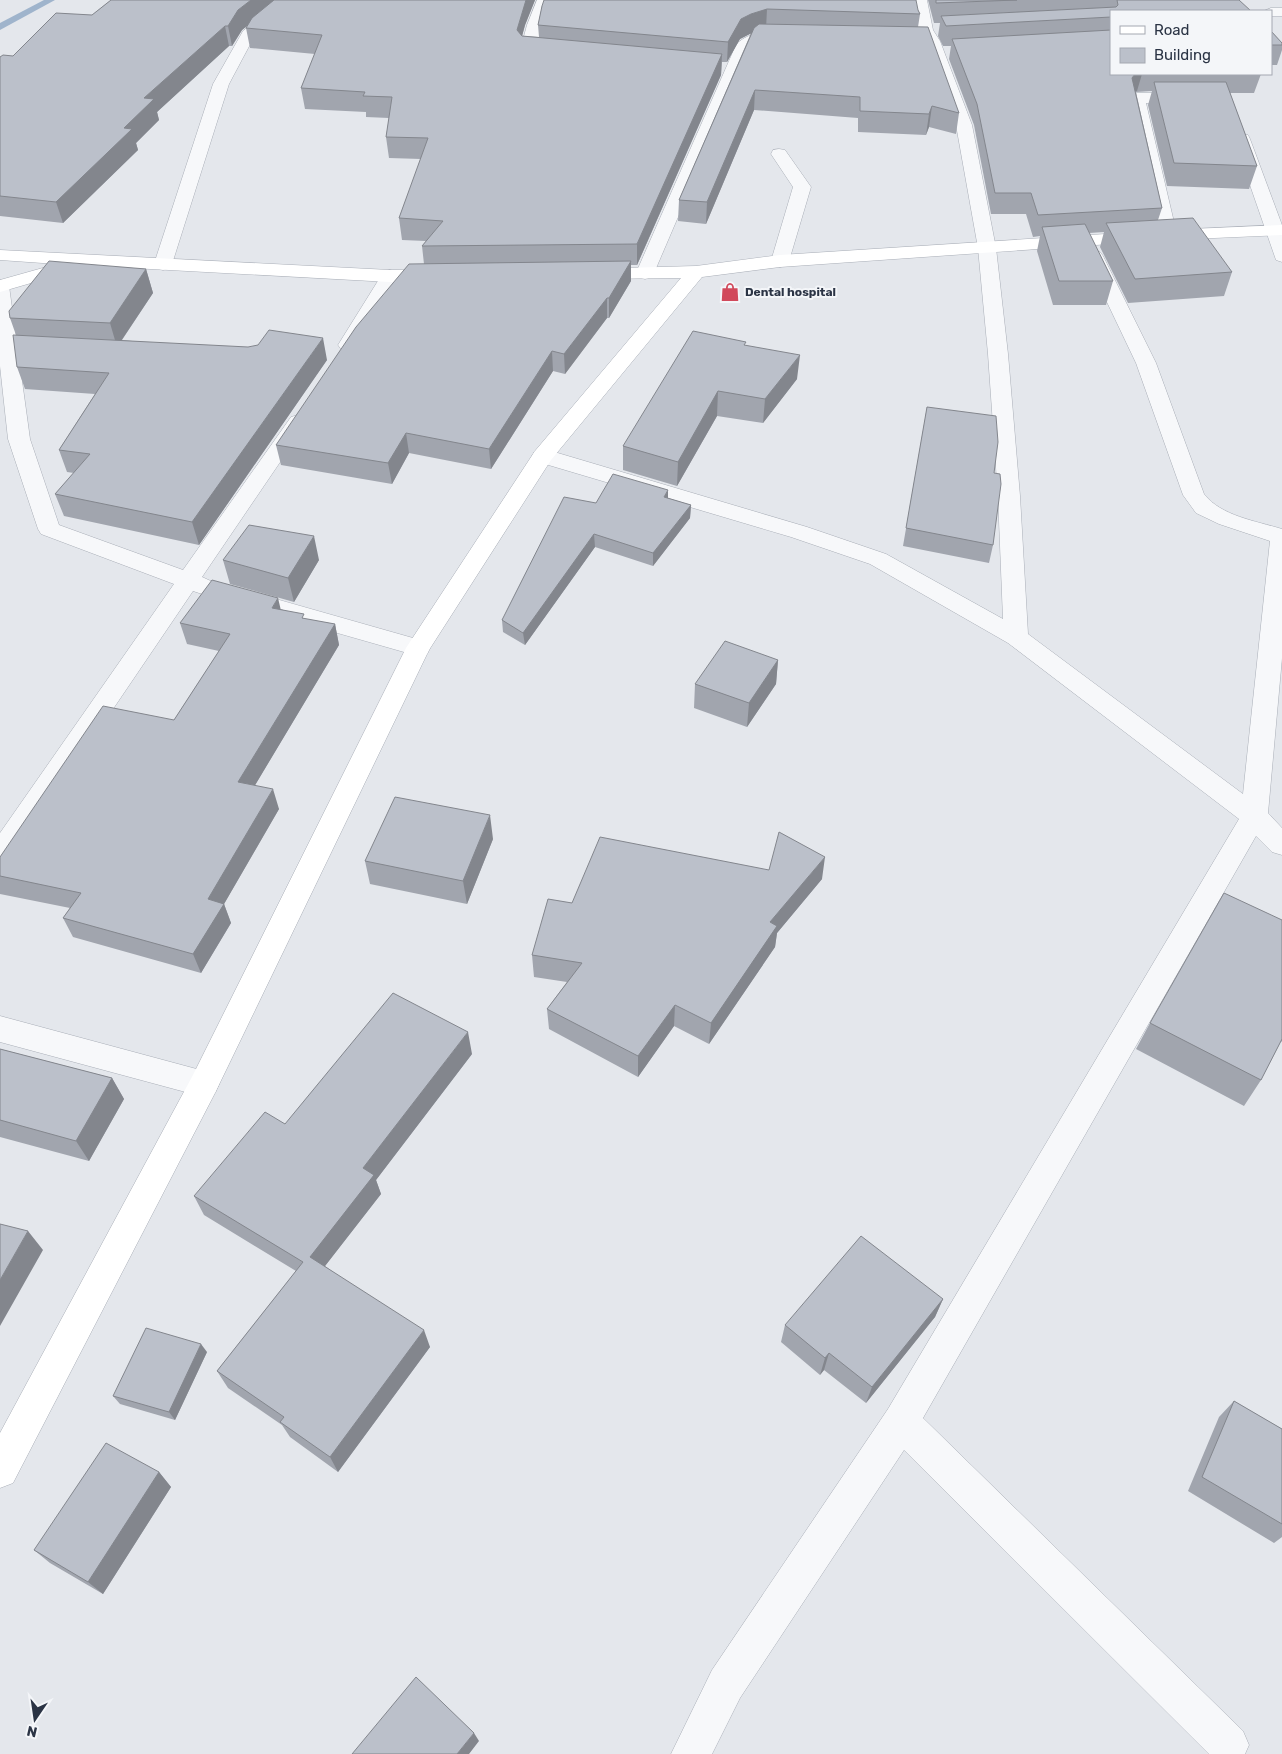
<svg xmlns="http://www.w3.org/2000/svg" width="1282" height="1754" viewBox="0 0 1282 1754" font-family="Rubik,sans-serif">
<rect width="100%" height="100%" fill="#e4e7ec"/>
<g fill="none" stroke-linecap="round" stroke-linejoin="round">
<path fill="#9fb4cc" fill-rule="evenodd" d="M44 0H55L0 30V23Z"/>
<g stroke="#a9aeb7" stroke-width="1">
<path id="street" d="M283 0H299L254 37 229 84 172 264 170 268 163 270 156 268 154 264 213 84 243 31Z
M537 0H551L541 25 537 47 554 50 557 53 554 56 549 58 523 54 520 51 527 25Z
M913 0H927L933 30 940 41 972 125 996 248 1008 354 1020 496 1028 634 1243 794 1270 541 1219 524 1196 513 1183 495 1136 363 1085 256 1088 252 1094 250 1100 252 1103 256 1156 363 1204 494C1221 516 1256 521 1282 529V658L1268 813 1282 828V855L1272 852 1256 836 923 1418 1243 1731 1249 1745 1245 1754H1209L904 1450 740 1698 712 1754H671L712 1670 888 1409 1239 819 1008 643 870 564 791 537 535 461 532 456 535 451 543 450 551 451 807 527 886 554 1003 619 998 496 988 354 978 248 956 125 924 41 917 30Z
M1271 8H1282V16H1271V11H1264Z
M778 32 789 34 792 37 789 40 760 43 751 47 654 273 652 277 645 279 638 277 636 273 736 45C745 33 765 32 778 32Z
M1137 93H1188L1194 95 1196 98 1194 101 1188 103H1146L1177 235 1174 239 1168 240 1162 239 1159 235 1129 98 1131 95Z
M1242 134 1248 135 1250 139 1282 225V262L1276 260 1234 139 1236 135Z
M779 149 785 150 811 187 789 261 787 265 780 267 773 265 771 261 793 187 771 154 773 150Z
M390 270 397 272 399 276 358 345 355 349 348 351 341 349 338 345 381 276 383 272Z
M0 280 7 282 9 286 30 439 59 525 183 570 291 417 298 415 305 417 308 421 202 577 213 582 217 587 213 592 205 595 193 591 10 861 0 865V833L174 584 41 534 38 529 8 439 0 366Z
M244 590 427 642 430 648 427 654 418 656 236 604 232 598 236 592Z
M0 1016 204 1071 215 1075 219 1084 215 1093 204 1097 0 1042Z"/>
</g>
<g stroke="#a9aeb7" stroke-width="1">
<path id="secondary" d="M1282 225V235L1168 240 780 267 702 277 551 460 429 650 215 1093 13 1483 0 1488V1433L193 1075 406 648 535 451 681 278 593 279 586 277 584 273 586 269 696 266 780 255 1168 230Z
M0 250 390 270 435 269 442 271 444 275 442 279 435 281 390 282 77 265 76 270 0 292V280L57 264 0 260Z"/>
</g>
<use href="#street" fill="#f7f8fa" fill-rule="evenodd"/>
<use href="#secondary" fill="#fff" fill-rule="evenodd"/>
</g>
<path fill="#a1a5ae" d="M111 0H535L525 25 522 36 539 37 538 25 542 6 918 10 920 14 918 27 959 113 956 134 929 127 926 135 858 132V118L754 110 706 224 678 221 679 200 751 33 740 39 727 62H722L721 75 637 265H631V281L609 318H607L565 374 553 371 491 469 409 453 392 484 281 465 276 445 424 264 422 246 426 241 402 240 399 218 421 159 389 158 386 137 389 118 366 117V112L305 109 301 88 315 54 250 48 246 28 248 25 242 30 232 46H229L157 112 159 120 136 143 138 150 63 223 0 216V57L13 56 92 15Z
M928 0H1239L1111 11V74H1261L1254 93H1230L1257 166 1249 189 1167 186 1148 105 1152 91 1136 92 1162 208 1158 220 1232 272 1224 296 1128 303 1100 247 1104 232 1089 233 1113 281 1106 305H1053L1037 251 1040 236 1033 237 1026 214H991L974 125 949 59 951 46H943L938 36 940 23H934Z
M1271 31 1282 43V50L1277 65H1271Z
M146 269 153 293 122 340 327 360 199 545 64 516 55 494 74 473 67 472 59 450 95 394 25 389 17 367 16 335 10 318Z
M746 346 797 379 763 423 717 416 677 486 623 470V446Z
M927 407 994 473 993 545 989 563 903 546Z
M668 498 691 505 690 518 653 566 595 547 525 645 503 632 502 620 596 503Z
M223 560H319L294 602 230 584Z
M281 609 305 619 335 624 339 645 255 785 279 809 224 904 231 923 201 973 73 937 63 918 70 908 0 894V857L174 720 219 651 187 644 180 623Z
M778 660 776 684 747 727 694 708 695 684Z
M493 839 467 904 370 884 365 861Z
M769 870 822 879 777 933 775 947 709 1044 674 1026 638 1077 549 1029 547 1009 567 982 534 977 532 955 572 903Z
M1282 920V1042L1281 1041 1261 1080 1244 1106 1136 1049 1150 1023Z
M0 1049 112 1078 124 1099 89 1161 0 1137Z
M472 1054 376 1180 381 1194 325 1266 430 1347 338 1472 290 1437 282 1425 228 1388 217 1371 296 1271 204 1215 194 1196 285 1124Z
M943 1299 935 1317 866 1403 824 1370 820 1375 781 1342 785 1325Z
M207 1352 175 1420 120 1404 113 1396Z
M1234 1401 1282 1429V1537L1274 1543 1188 1491 1219 1417Z
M159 1472 171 1487 103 1594 50 1563 34 1550Z"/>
<path fill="#83868d" d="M251 0H280L242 30 232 46 228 26 238 10Z
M526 0H535L525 25 518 51 517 30Z
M767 9 766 29 750 34 740 39 727 62 728 42 741 19 751 14Z
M225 26 229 46 157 112 159 120 136 143 138 150 63 223 56 202 124 128 144 98Z
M722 54 721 75 637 265V244Z
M1135 74H1142L1137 91 1129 94 1132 78Z
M755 90 754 110 706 224 707 202Z
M932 106 929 127 926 135 929 114Z
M631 261V281L609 318V298Z
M146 269 153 293 117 347 110 323Z
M607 298V318L565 374 564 354Z
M323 338 327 360 199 545 192 522Z
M552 351 553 371 491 469 489 449Z
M800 355 797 379 763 423 765 399Z
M718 391 717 416 677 486 678 462Z
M406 433 409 453 392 484 388 463Z
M668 490V502L664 497Z
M691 505 690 518 653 566V553Z
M594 534 595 547 525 645 523 633Z
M314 536 319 560 294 602 288 578Z
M278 598 283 619 272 608Z
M335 624 339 645 245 802 238 782Z
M778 660 776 684 747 727 749 703Z
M273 789 279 809 224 904 231 923 201 973 193 954 208 899Z
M490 815 493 839 467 904 463 881Z
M825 857 822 879 777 933 775 947 709 1044 711 1023 770 922Z
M675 1005 674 1026 638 1077V1056Z
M468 1032 472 1054 376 1180 381 1194 318 1275 310 1257 363 1168Z
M112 1078 124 1099 89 1161 76 1141Z
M28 1231 43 1250 0 1326V1280Z
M943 1299 935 1317 866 1403 872 1387Z
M424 1330 430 1347 338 1472 330 1457Z
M201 1344 207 1352 175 1420 169 1412Z
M829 1353 824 1370 820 1375 825 1358Z
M159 1472 171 1487 103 1594 88 1582Z
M474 1733 479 1741 469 1754H457Z"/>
<path fill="#bbc0ca" stroke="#83868d" d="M111 0H251L238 10 228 26H225L144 98 154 99 124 128 132 129 56 202 0 196V57L3 55 13 56 56 13 92 15Z
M274 0H526L517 30 522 36 722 54 637 244 422 246 443 221 399 218 428 138 386 137 392 97 363 96 365 92 301 88 322 35 246 28 252 18Z
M544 0H916L918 10 920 14 767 9 751 14 741 19 728 42 538 25 542 6Z
M936 0H1017L936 3Z
M1117 0H1239L1251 11H1111V17L946 26 941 16 1116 7 1118 5Z
M759 24 928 27 959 113 932 106 929 114 860 111V97L755 90 707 202 679 200 754 28Z
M1111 30V74H1135L1132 78 1162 208 1038 215 1031 193H995L977 104 952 39Z
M1271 31 1282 43V45H1271Z
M1154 82H1226L1257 166 1174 163Z
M1193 218 1232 272 1135 279 1106 223Z
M1085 224 1113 281H1059L1042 227Z
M49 261 146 269 110 323 10 318 9 311Z
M631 261 609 298H607L564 354 552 351 489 449 406 433 388 463 276 445 356 327 409 264Z
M269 330 323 338 192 522 55 494 90 454 59 450 109 373 17 367 13 335 248 347 258 345Z
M693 331 746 342 744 345 800 355 765 399 718 391 678 462 623 446Z
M927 407 996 416 998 442 994 473 1000 474 1001 484 993 545 906 528Z
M613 474 668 490 664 497 691 505 653 553 594 534 523 633 502 620 564 497 596 503Z
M249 525 314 536 288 578 223 560Z
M212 580 278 598 272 608 304 614 302 618 335 624 238 782 273 789 208 899 224 904 193 954 63 918 81 893 0 876V857L103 706 174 720 230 634 180 623Z
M725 641 778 660 749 703 695 684Z
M395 797 490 815 463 881 365 861Z
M779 832 825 857 770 922 777 926 711 1023 675 1005 638 1056 547 1009 582 963 532 955 548 899 572 903 600 837 769 870Z
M1224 893 1282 920V1039L1261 1080 1150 1023Z
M393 993 468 1032 363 1168 374 1175 310 1257 424 1330 330 1457 280 1422 284 1417 217 1371 303 1262 194 1196 265 1112 285 1124Z
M0 1049 112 1078 76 1141 0 1120Z
M0 1224 28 1231 0 1280Z
M861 1236 943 1299 872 1387 829 1353 825 1358 785 1325Z
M146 1328 201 1344 169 1412 113 1396Z
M1234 1401 1282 1429V1524L1202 1477Z
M106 1443 159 1472 88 1582 34 1550Z
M416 1677 474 1733 457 1754H352Z"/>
<defs>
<g id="shop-bare" transform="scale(1.5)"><path d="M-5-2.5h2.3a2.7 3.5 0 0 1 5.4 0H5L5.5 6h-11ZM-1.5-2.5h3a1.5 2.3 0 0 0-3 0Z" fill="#d1495b" stroke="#f4f6f9" stroke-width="2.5" paint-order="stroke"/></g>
</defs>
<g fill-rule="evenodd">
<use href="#shop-bare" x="730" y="292"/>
</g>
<g text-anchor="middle" stroke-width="4" stroke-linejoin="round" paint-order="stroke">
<g font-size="12" font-weight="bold" fill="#2b3445" stroke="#f4f6f9" text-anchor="start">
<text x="745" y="296">Dental hospital</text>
</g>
</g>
<rect x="1110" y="10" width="162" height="65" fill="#f4f6f9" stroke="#a4a8b1"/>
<rect x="1120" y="26" width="25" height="8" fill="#ffffff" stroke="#a4a8b1"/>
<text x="1154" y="35" font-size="15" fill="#2b3445">Road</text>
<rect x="1120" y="48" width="25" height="15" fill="#bbc0ca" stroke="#a4a8b1"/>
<text x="1154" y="60" font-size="15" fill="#2b3445">Building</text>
<g transform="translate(35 1719) rotate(193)" stroke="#f4f6f9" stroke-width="4" paint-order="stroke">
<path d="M0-4L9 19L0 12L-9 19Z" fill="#2b3445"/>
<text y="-8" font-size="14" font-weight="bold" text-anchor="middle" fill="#2b3445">N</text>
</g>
</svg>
